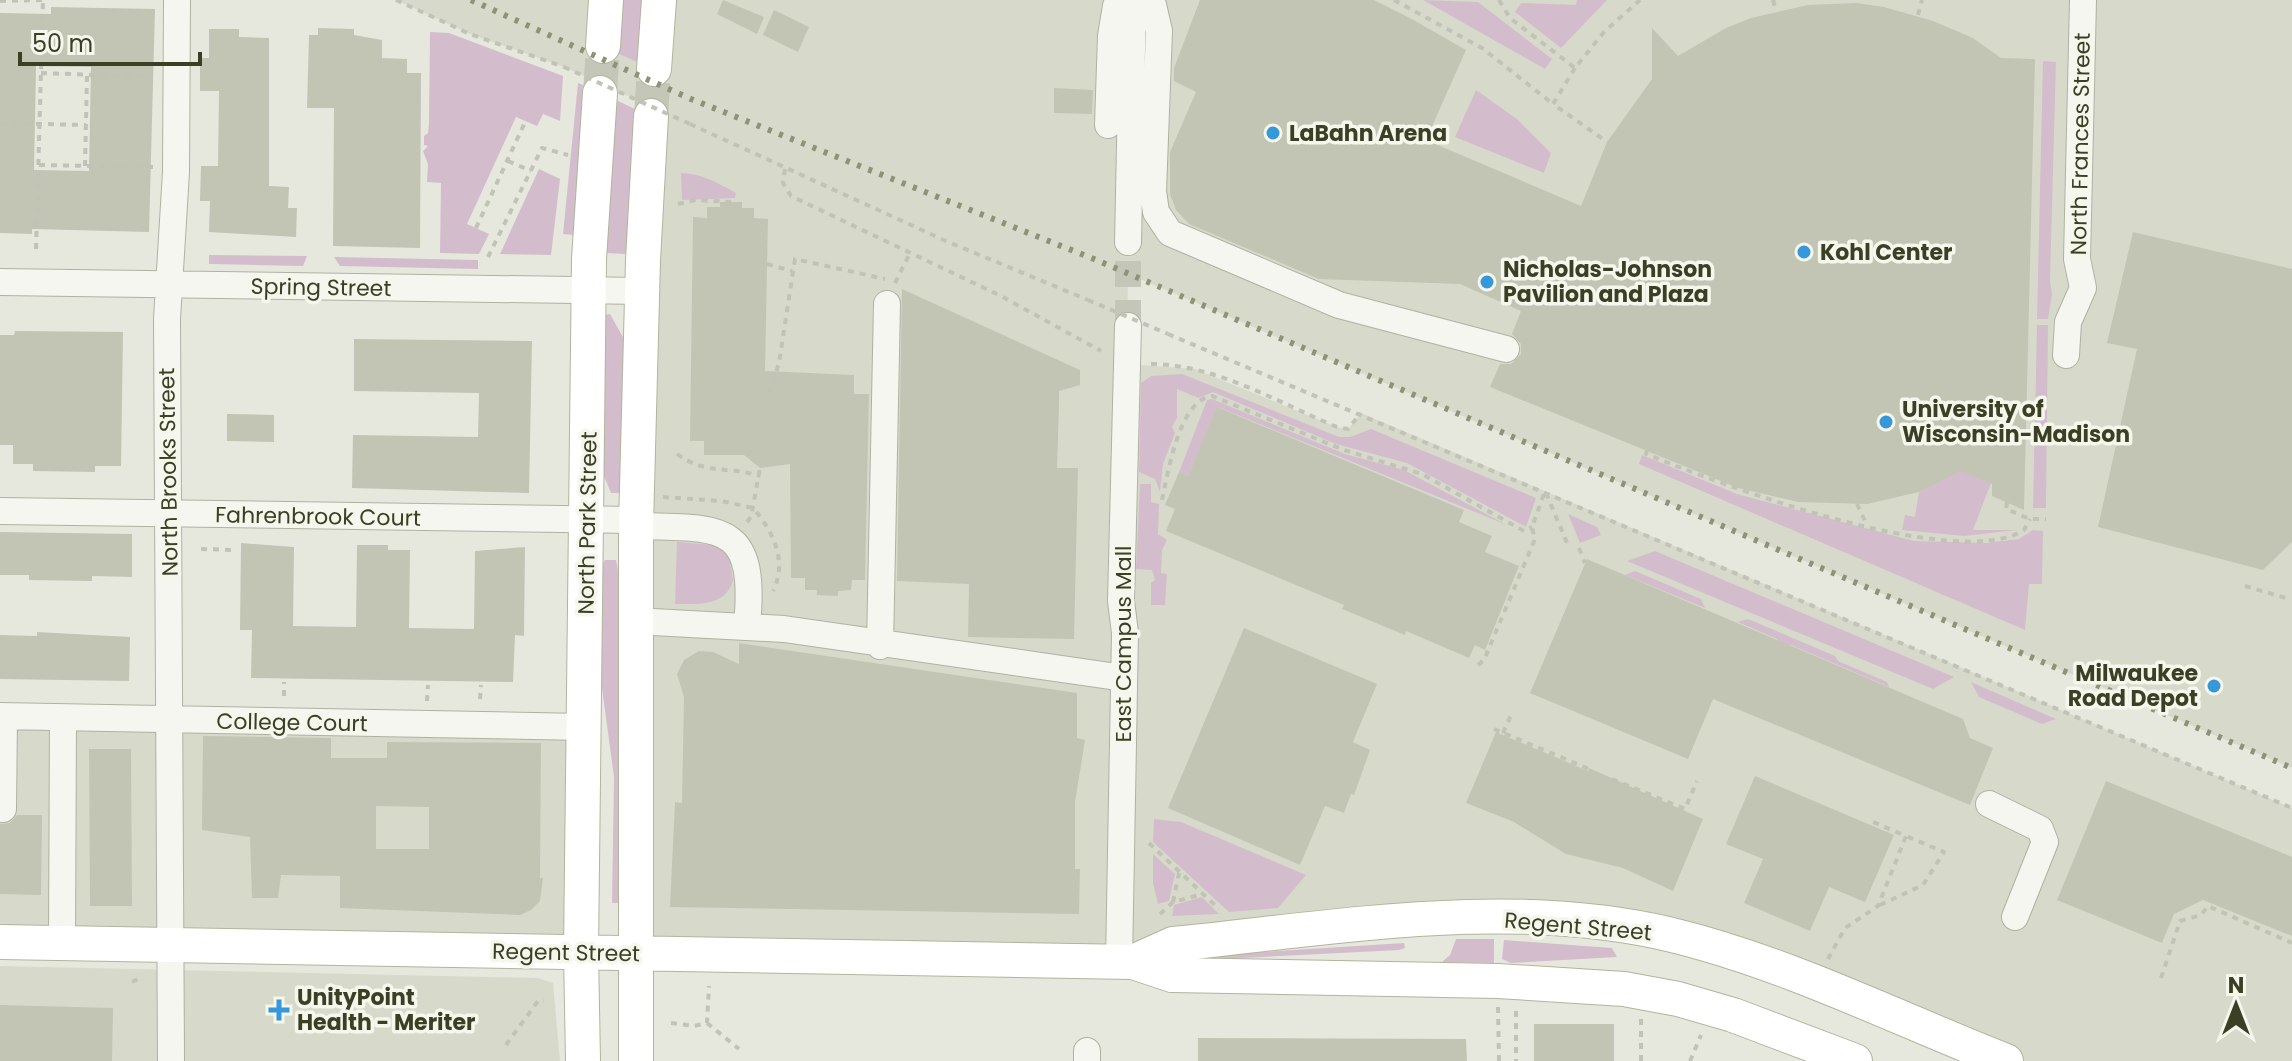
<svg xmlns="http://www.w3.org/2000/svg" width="2292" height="1061" viewBox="0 0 2292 1061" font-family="Poppins,sans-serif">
<rect width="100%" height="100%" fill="#e6e8dd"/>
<path fill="#d7dacb" d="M396 0H2292V768L1128 274 1127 364 1195 369 1337 427 1348 429 1361 413 2292 808V1061H2006L1624 926 1173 944 638 953 652 107 564 67 470 34Z
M0 723 585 727 581 952 0 925Z
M0 966 538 978 553 983 560 1061H0Z"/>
<path fill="#d3bdcc" d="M622 0H643L640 63 619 54Z
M1423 0 1478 2 1552 59 1545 69Z
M1577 0H1607L1561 48 1515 12 1521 3 1576 5Z
M430 32 449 33 563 76 560 121 543 114 537 126 516 117 467 224 489 234 479 254 440 253 441 183 427 182 428 164 423 151 428 146 424 145V136L428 133 429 123Z
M2043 61 2056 62 2050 281 2052 294 2048 319H2037Z
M578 83 583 85 574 235 563 234Z
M1476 90 1517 119 1551 153 1544 173 1455 137Z
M616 100 637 110 629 244 625 254 607 253Z
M539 169 560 179 551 255 500 254Z
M681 173C701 173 718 183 736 193L735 198 682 200Z
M209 255 307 256 303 266 209 264Z
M334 257 478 260V269L340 266Z
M610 314 624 339 623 493H611L602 471 604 315Z
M2037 325H2048L2046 508H2033Z
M1182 374 1339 437H1350L1371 429 1536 498 1526 527 1407 463 1336 444 1213 392 1199 398 1177 389V418L1172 427 1175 433 1163 464 1160 492 1155 479 1139 472 1141 383 1151 376Z
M1212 399 1345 454 1404 470 1507 525 1218 407 1188 476 1179 472 1207 400Z
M1642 455 1737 494 1914 541 1986 543 2019 539 2033 530 2043 531 2042 584H2029L2025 630 1639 464Z
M1961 470 1991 483 1973 530H2016L1964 536 1902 530 1905 515 1915 517 1919 492Z
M1140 484H1151V502L1159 504 1158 534 1167 540 1162 550 1161 573 1167 574 1165 605H1151V583L1155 580 1152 570 1136 569Z
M1568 514 1597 527 1601 535 1580 543Z
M677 542 714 545 729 556 733 580C726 607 698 604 675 604Z
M1655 551 1954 677 1933 689 1627 561Z
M605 560H616L620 580 621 903H612L614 777 599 666 601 568Z
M1635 571 1701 599 1705 608 1625 575Z
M1748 619 1835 656 1838 661 1887 682 1889 687 1791 645 1781 648 1777 639 1738 622Z
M1971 682 2056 719 2042 724 1979 697Z
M1154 819 1181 822 1306 875 1278 908 1229 912 1153 842Z
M1153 854 1175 874 1169 901 1158 904 1153 883Z
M1202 897 1219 914 1172 916 1174 905Z
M1456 939H1494V963L1442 962 1450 955Z
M1504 940 1612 948 1617 957 1511 963 1502 959Z
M1404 943 1405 948 1399 950 1183 961V957Z"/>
<path fill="#c2c5b4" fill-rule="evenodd" d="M723 0 764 17 757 34 717 14Z
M1200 0H1374L1410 18 1466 50 1426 140 1581 206 1607 142 1652 79V28L1678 56 1726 28 1751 18 1808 5 1857 3 1884 7 1933 21 1973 38 2001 58 2035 59 2024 510 1992 496V484L1961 471 1919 492 1867 504 1798 502 1738 488 1490 387 1500 364H1511L1521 354V344L1512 334 1521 311 1460 284 1319 279 1189 224 1176 210 1170 194V152L1196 92 1174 81V68Z
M51 7 155 9 149 232 32 229V234L0 233V13L51 14ZM36 66 91 67 89 171 34 170Z
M774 10 809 27 798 52 763 35Z
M318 28 354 29V35L382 40V58L407 59V73H421L420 248 333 246 334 108H307L309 35H318Z
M209 29H239V37L269 38V186L289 187 288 208H297L296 237 209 232 210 201H200L201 166H218L219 91H200V58H209Z
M1054 88 1093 90 1092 114 1054 113Z
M720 202H742V208H754V218L768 219 765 371 854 375V394H869L865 580H852L851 590 838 591V596L817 595V590H805V578H791L790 464 760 468 744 455H704V441H690L693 217 707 218V207H720Z
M2133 232 2292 269V542L2263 570 2098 527 2137 349 2107 343Z
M902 289 1080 370V385L1059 391V405L1057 468H1078L1074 639 968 637 969 584 897 581Z
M15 331 123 332 121 466H95V472L33 471V464H13V445H0V335H14Z
M354 339 532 341 529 493 352 488 353 435 478 437 479 393 354 391Z
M1217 407 1464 510 1459 522 1492 536 1485 552 1519 566 1485 650 1475 645 1469 658 1406 631 1405 635 1342 609 1344 605 1166 531 1175 509 1165 505 1179 472 1188 476Z
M227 414 274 415V442L227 441Z
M0 532 132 534V577L92 576V581L29 580V575H0Z
M241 543 294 547 293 626 356 627 357 545H388V550H410L409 628 474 629 475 551 525 547 524 636 515 635 513 682 251 678 252 630H240Z
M1587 559 1963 719 1970 738 1993 748 1970 805 1713 699 1688 759 1530 693Z
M1244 628 1377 684 1353 742 1370 750 1354 795 1351 794 1344 813 1325 806 1300 865 1168 808Z
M37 632 130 637 129 681 0 679V635L37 636Z
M739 643 1077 693V738L1085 740 1075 802V869H1080L1079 914 670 907 675 802 682 803 684 697 677 674 684 660 699 651 713 652 739 664Z
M1496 732 1588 771 1589 768 1703 819 1673 891 1623 868 1566 854 1514 822 1466 803Z
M203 736 331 738V758H387V742L541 743 540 878H543L540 901 531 910 520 915 340 908V876L281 875 278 898H252L250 837 202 830ZM376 806 429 807V849H376Z
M89 749H131L132 906H90Z
M1755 776 1894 835 1865 902 1829 887 1810 931 1744 903 1763 859 1726 844Z
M2106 781 2292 857V936L2203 900 2174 914 2162 943 2057 900Z
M17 815H42L41 895 0 894V824L10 823Z
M0 1005 113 1008 112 1061H0Z
M1534 1024H1614V1061H1534Z
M1198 1038 1466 1039 1467 1061H1198Z"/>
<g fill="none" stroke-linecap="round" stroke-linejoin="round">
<path stroke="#c4c6b8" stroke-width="26" stroke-dasharray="26 13" stroke-linecap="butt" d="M1128 326V242"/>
<path stroke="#c4c6b8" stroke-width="34" stroke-dasharray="34 17" stroke-linecap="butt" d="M600 93 603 46
M651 116 654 69"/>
<g stroke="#afb2a2" stroke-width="28">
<path id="minor" d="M1144 0 1153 5 1159 31 1153 191 1156 212 1170 233 1339 305 1506 349
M1108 125 1111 36 1116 6 1124 0
M1128 242 1133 0
M0 282 642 291
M2066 355 2068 322 2083 288 2077 259 2083 0
M0 511 636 520
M636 526C722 528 757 522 747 625
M634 621 784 629 1124 678
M880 646 887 304
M0 716 585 727
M1989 804 2040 829 2045 842 2015 917
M3 809 4 717
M62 943 63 718
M1119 962 1125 633 1121 601 1128 326
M1087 1051V1061
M171 1061 167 319 176 172 177 0"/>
</g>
<g stroke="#b1b59b" stroke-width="36">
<path id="major" d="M603 46 606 0
M654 69 659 0
M0 942 1133 962 1172 975 1498 981 1624 989 1678 999 1733 1015 1855 1061
M1133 962 1173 944C1336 928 1510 896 1672 935 1787 963 1896 1018 2006 1061
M583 1061 581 952 589 259 600 93
M636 1061V526L643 260 651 116"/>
</g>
<path stroke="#c1c3b7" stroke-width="4" stroke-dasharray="6 6" stroke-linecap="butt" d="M396 0 470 34 564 67
M1394 0 1482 48 1553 104
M1499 0 1510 18 1575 68 1604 32 1640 0
M1773 0 1776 11
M0 1 46 0
M1918 15 1922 0
M1575 68 1553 104 1607 142
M41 73 151 77
M0 123 86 125
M690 124 946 241 1088 300
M508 161 531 171
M39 165 153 167
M85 166 87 75
M785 169 783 183 791 196 1001 296 1101 351
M678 204 696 200 731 202
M476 228 526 120
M36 249 43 0
M488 257 542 148 568 155
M767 264 792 271
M895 283 910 253
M1168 334 2292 808
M1151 364C1215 364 1279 403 1337 427L1348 429 1361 413
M769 394 779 363 795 259 885 279
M1647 450 1646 454C1719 484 1956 573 2024 530L2030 519
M677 454C706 475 728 466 760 476
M1546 493 1567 543
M663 497 722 501 753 508C773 531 788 561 773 591
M1162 500C1168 473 1179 400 1212 396L1344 450 1422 474 1524 531 1532 527
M2007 502 2006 509 2030 519H2046
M1857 504 1866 523
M747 522 751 517 760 468
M1579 548 1585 563
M201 549 235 550
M2245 586 2286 598
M1478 665 1484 660 1535 539 1532 527 1545 491
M284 696V682
M480 699 481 685
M427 701 428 685
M1494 729 1589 769
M1503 733 1512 713
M1612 779 1685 809 1697 781
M1149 843 1219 909
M1173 902 1179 873
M1880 905 1923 885 1944 852 1906 836
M1160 914 1173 902 1203 894
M1828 959 1845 928 1878 906 1906 836 1873 822
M2161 978 2180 921 2201 915 2208 906 2292 943
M132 982 138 979
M1498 1007 1499 1061
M1516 1011V1061
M1641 1019V1061
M671 1023 694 1026 707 1023 709 986
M707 1023 739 1049
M506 1045 538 1001H544
M1690 1061 1701 1035"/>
<use href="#minor" stroke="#f5f6f0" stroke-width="26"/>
<use href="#major" stroke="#fff" stroke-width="34"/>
<path stroke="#8e9375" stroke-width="6" stroke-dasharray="4 8" stroke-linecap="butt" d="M471 0 691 99 1094 259 2292 768"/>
<path stroke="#c1c3b7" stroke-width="4" stroke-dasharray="6 6" stroke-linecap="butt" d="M564 67 690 124
M1088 300 1168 334"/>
</g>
<g fill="#3598da" stroke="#f5f6ec" stroke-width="3">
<circle cx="1273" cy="133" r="8"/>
<circle cx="1804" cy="252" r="8"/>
<circle cx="1487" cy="282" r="8"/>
<circle cx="1886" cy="422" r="8"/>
<circle cx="2214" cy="686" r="8"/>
<path d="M275 998h8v8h8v8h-8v8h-8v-8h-8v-8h8z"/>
</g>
<g text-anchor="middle" stroke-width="7" stroke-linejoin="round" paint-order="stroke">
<g font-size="22" font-weight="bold" fill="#3b4025" stroke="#f5f6ec" text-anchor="start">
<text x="1289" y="141">LaBahn Arena</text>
<text x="1820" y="260">Kohl Center</text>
<text x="1503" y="277">Nicholas-Johnson<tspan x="1503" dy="25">Pavilion and Plaza</tspan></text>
<text x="1902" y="417">University of<tspan x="1902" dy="25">Wisconsin-Madison</tspan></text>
<text x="2198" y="681" text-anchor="end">Milwaukee<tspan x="2198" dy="25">Road Depot</tspan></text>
<text x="297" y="1005">UnityPoint<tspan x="297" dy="25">Health - Meriter</tspan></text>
</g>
<g font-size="22" fill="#3b4025" stroke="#f5f6ec">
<text transform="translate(2080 144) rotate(-89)" y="8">North Frances Street</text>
<text transform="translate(321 287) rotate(1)" y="8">Spring Street</text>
<text transform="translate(168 472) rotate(-91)" y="8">North Brooks Street</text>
<text transform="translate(318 516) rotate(1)" y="8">Fahrenbrook Court</text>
<text transform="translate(587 523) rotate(-89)" y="8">North Park Street</text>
<text transform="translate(1123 644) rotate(-90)" y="8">East Campus Mall</text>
<text transform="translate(292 722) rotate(1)" y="8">College Court</text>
<text transform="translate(1578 926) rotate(5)" y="8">Regent Street</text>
<text transform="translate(566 952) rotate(1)" y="8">Regent Street</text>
</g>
</g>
<g transform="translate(2236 1005)" stroke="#f5f6ec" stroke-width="6" paint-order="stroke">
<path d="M0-6L14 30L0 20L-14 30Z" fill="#3b4025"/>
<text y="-12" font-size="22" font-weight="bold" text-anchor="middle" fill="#3b4025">N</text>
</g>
<path d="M20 52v12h180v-12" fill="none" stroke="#3b4025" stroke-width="4"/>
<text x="32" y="52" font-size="24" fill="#3b4025" stroke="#f5f6ec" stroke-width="6" paint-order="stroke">50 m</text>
</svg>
